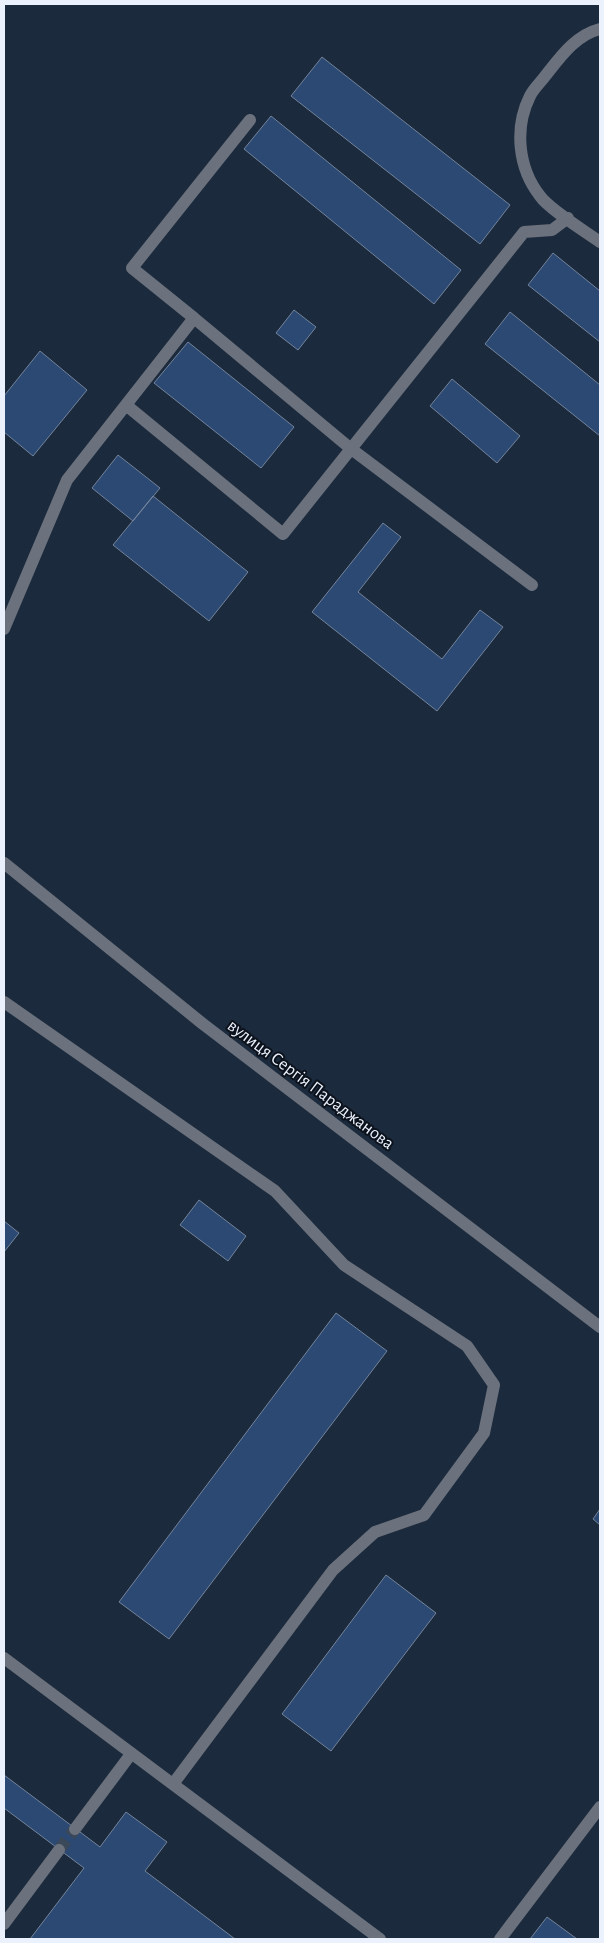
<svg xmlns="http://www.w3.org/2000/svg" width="604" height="1943" viewBox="0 0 604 1943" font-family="'Alegreya Sans',sans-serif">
<rect width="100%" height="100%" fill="#1c2a3d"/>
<path fill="#2b4972" stroke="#73849b" d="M322 57 510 205 480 244 291 96Z
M271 116 461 270 434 304 244 149Z
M553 253 600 291V342L528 285Z
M294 310 316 327 298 350 276 333Z
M510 312 600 385V436L485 344Z
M188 342 294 427 261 468 154 383Z
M40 351 87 390 33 456 4 432V396Z
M452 379 520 436 497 463 430 406Z
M118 455 160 488 133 521 92 488Z
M153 496 248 572 209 621 113 545Z
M383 523 401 537 358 592 442 659 480 610 503 627 437 711 312 612Z
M199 1200 246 1236 228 1261 180 1225Z
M4 1221 19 1233 4 1252Z
M336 1313 387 1351 169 1639 119 1602Z
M600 1509V1525L593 1519Z
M386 1575 436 1613 331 1751 282 1714Z
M4 1775 100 1847 126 1812 167 1842 145 1871 235 1939H30L84 1868 4 1808Z
M547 1917 577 1939H530Z"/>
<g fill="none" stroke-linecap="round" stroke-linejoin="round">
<path stroke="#3b485a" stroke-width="12" stroke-dasharray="12 6" stroke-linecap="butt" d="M59 1850 75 1829"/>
<path stroke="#6b727d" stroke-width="12" d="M600 29C576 35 561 56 546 75 541 82 534 88 530 96 514 128 518 168 540 196 549 209 586 232 600 242
M194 318 132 268 250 120
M126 405 283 534 524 232 552 230 568 218
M4 629 67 480 194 318 350 448 532 585
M4 863 203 1024 600 1327
M4 1002 275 1191 344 1265 467 1346 494 1385 484 1433 424 1515 375 1532 333 1570 173 1784
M4 1658 380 1939
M75 1829 131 1754
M4 1924 59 1850
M500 1939 600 1807"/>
</g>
<g text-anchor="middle" stroke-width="4" stroke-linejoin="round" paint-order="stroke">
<g font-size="18" fill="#ebf2fd" stroke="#0c121b">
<text transform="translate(311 1084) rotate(37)" y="6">вулиця Сергія Параджанова</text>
</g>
</g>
<rect width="604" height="1943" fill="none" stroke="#ebf2fd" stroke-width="10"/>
</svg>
